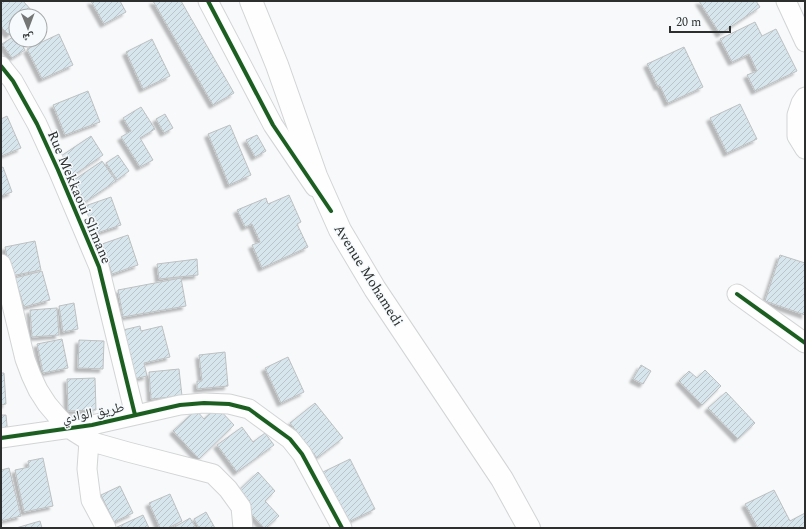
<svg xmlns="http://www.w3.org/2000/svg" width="806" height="529" viewBox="0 0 806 529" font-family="Spectral,'Noto Naskh Arabic',serif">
<defs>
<pattern id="building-hatch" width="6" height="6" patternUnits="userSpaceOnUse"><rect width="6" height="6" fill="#d7e5ec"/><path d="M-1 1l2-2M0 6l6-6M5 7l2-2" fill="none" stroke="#b9c5cb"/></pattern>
<filter id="shadow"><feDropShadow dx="-3.5" dy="3.5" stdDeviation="1" flood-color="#0004"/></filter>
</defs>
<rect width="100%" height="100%" fill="#f7f9fb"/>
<path fill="url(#building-hatch)" stroke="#bec0c1" filter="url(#shadow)" d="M1 1H23L33 12 29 16H16V28L9 35 1 27Z
M91 1H120L126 12 104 24Z
M153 1H181L234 93 213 105Z
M699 1H756L760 7 720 34Z
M755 22 762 36 776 29 797 71 755 91 747 75 757 71 749 54 732 62 720 39Z
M59 34 73 65 42 79 27 49Z
M16 35V40H19L25 50 12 58 2 44Z
M152 39 170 76 143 89 126 52Z
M684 47 703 87 668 103 660 86 658 87 647 64Z
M88 91 100 122 65 135 53 105Z
M740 104 757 139 727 153 710 118Z
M141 107 155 129 140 138 153 160 140 167 121 137 131 131 123 118Z
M165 114 173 128 164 133 156 119Z
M7 116 21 148 1 156V119Z
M230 125 251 175 229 185 208 134Z
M257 135 266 151 255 157 246 140Z
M91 136 103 155 71 177 58 158Z
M118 155 129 171 117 180 106 163Z
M102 161 116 181 85 202 71 182Z
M3 167 12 192 1 196V168Z
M289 195 301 222 297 224 308 247 262 268 252 245 260 242 252 224 245 227 237 210 266 198 268 204Z
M111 197 121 225 94 234 85 206Z
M128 235 138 265 112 274 102 244Z
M35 241 41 270 11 276 5 247Z
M780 255 805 263V315L765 301Z
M197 259 198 275 159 279 157 264Z
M42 271 50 300 24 307 15 278Z
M181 278 186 306 123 317 118 290Z
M74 303 78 329 63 332 59 306Z
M57 308 59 335 32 337 30 310Z
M140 326 141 331 162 326 170 357 144 363 147 376 134 379 123 330Z
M62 339 68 368 43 373 37 344Z
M79 340 104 341 103 369 78 368Z
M225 352 228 386 197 389V381H202L199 355Z
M288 357 304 392 281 403 265 368Z
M641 365 651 371 643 384 633 379Z
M179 369 182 396 151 399 149 372Z
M705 370 721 386 702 405 679 381 689 371 697 378Z
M1 373H4L6 404 1 405Z
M95 378 96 410 68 411 67 379Z
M726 392 755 423 738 439 708 408Z
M315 403 343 438 317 458 290 423Z
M217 407 234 425 199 459 173 431 196 410 204 419Z
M1 415H6L8 435H1Z
M242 427 253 442 265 433 274 445 237 472 217 445Z
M43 458 53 506 24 512 15 470 29 467 28 461Z
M350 459 375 509 348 522 323 472Z
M9 468 21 516 1 521V470Z
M258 472 275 491 265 501 279 516 266 528H264L234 495Z
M120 486 133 513 114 522 101 495Z
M774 490 790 521 805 513V528H758L745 504Z
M170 494 182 521 168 528H160L149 503Z
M206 512 215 528H199L194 519Z
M143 515 149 528H115Z
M190 518 196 528H173Z
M40 521 42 528H16Z"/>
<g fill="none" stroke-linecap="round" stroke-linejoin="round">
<g stroke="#d2d4d5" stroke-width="21">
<path id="street" d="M208 1 273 125 315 187
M786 1 805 42
M1 66 13 81 37 124 58 170 99 267 135 415
M805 97 801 103 797 115V136L805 149
M1 264 5 276 25 359 31 375 38 390 47 404 58 417 70 429 89 441 128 452 213 474 228 489 241 507 243 528
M737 294 805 343
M1 438 92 425 180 405 204 403 229 404 249 409 290 439 302 454 342 528
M89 441 87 469 91 500 106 528"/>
</g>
<g stroke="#d2d4d5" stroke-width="24">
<path id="secondary" d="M251 1 277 65 316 176 340 230 375 289 502 479 529 528"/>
</g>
<use href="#street" stroke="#fefefe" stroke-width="19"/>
<use href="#secondary" stroke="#fefefe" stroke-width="22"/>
<g stroke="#f6fafc" stroke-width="6">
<path id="cycleway" d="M208 1 273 125 331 211
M1 66 13 81 37 124 58 170 99 267 135 415
M737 294 805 343
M1 438 92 425 180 405 204 403 229 404 249 409 290 439 302 454 342 528"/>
</g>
<use href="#cycleway" stroke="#1b5e20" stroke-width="4"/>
</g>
<g text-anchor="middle" stroke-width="3" stroke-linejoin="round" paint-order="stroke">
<g font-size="14" fill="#2d2f2f" stroke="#f6fafc">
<text transform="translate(80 197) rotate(67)" y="5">Rue Mekkaoui Slimane</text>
<text transform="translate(369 275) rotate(58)" y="5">Avenue Mohamedi</text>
<text transform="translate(93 412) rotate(-11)" y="5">طريق الوادي</text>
</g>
</g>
<rect width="806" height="529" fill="none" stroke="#2d2f2f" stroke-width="4"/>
<g transform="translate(28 28) rotate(179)"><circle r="19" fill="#f6fafc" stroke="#a6a9aa"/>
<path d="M0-3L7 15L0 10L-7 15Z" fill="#747676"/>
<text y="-6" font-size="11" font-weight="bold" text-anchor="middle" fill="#2d2f2f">ش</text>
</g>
<path d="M670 26v6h60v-6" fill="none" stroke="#2d2f2f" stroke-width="2"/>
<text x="676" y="26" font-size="12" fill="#2d2f2f" stroke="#f6fafc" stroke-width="3" paint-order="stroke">20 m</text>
</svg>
